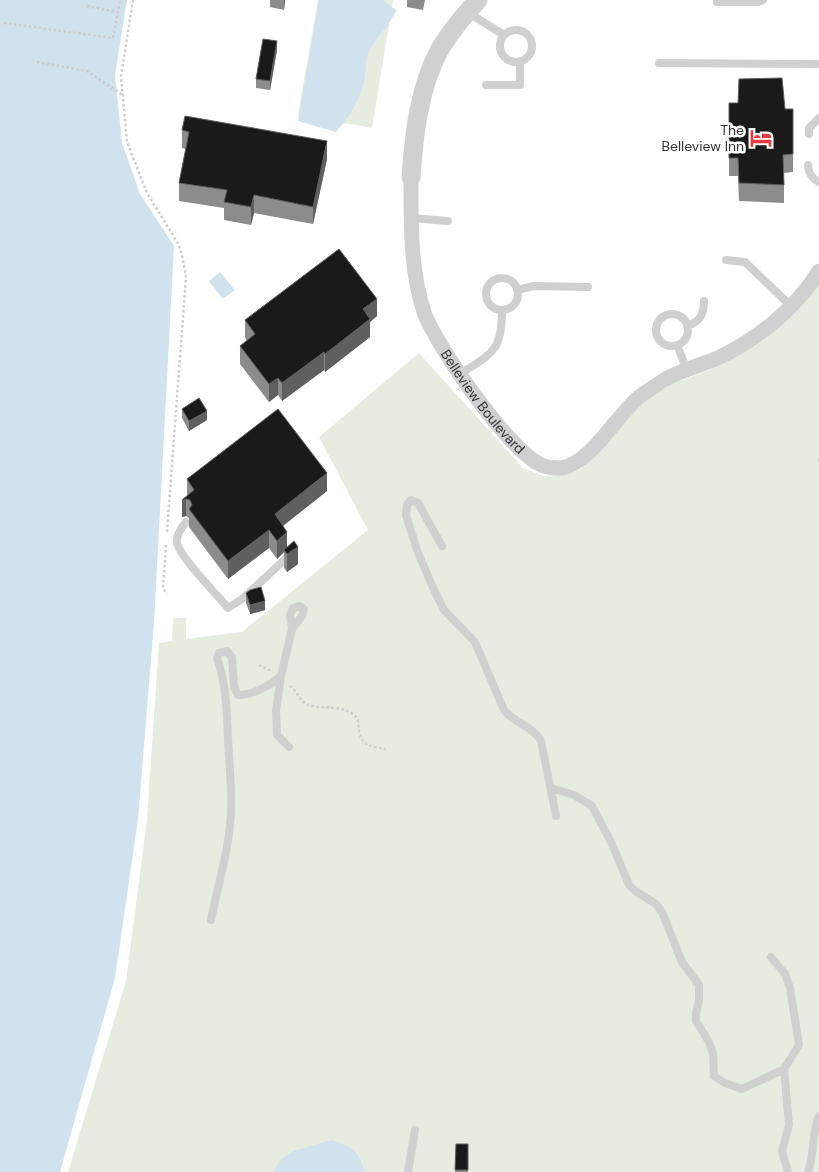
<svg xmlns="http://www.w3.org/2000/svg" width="819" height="1172" viewBox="0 0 819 1172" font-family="'DM Sans',sans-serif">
<rect width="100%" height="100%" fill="#fff"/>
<path fill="#e6ecdf" d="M318 0H393L372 128 298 115Z
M819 279V1172H68L126 981 147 820 159 643 172 641 173 618H186V639L242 632 368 530 319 437 419 353 523 468 543 476 560 475 580 470 600 450 644 401 670 385 711 369Z"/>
<path fill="#cfe2ee" d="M0 0H127L115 75 122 143 140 194 174 246 154 623 138 819 115 978 60 1172H0Z
M319 0H383L396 10C395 18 375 39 369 51 365 60 366 72 364 82 359 101 349 118 336 132L298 121Z
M220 272 235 290 223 299 209 281Z
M331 1140C354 1147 357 1149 365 1172H273L281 1159 294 1151Z"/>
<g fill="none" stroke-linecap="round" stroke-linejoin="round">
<path stroke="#cdcdcd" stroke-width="2.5" stroke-dasharray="2.5 2.5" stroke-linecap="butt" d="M133 0 121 76 127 142 147 193 179 245 183 260 186 277 167 532
M87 6 117 12
M4 23 113 38 120 0
M37 62 87 71 124 96
M818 461 819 459
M166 545 163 588 167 594
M259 665 271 671
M290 686C297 691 300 702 308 705 323 709 346 705 356 717 358 719 358 722 358 724 360 745 367 746 386 749"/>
<path stroke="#d0d0d0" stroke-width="8" d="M717 2H758L763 0
M467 12 504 35
M500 46a16 16 0 1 1 32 0a16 16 0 1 1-32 0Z
M659 63 819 64
M486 85H520V61
M809 134V128L819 118
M808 165C808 173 813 179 819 182
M411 218 448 221
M726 260 745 262 792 307
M486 294a16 16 0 1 1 32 0a16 16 0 1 1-32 0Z
M517 290 534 286 588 287
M656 330a16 16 0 1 1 32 0a16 16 0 1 1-32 0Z
M687 326C700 322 704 314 704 301
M677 345 687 370
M460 374C493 353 502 351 502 310
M186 522C181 528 176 536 177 543 181 559 217 594 228 608L242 599 291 554
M442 546 418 503 411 500 407 505 406 515 417 550 434 590 444 610 475 642 504 710C514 723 534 727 541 741L556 816
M281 676 276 711 277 735 289 747
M551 788 574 795 592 806 612 844 629 885 635 891 656 904 662 912 682 962 699 985V1001L696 1013V1021L709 1042 713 1054 714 1076 725 1083 742 1089 784 1069 799 1045 790 988 785 974 771 957
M211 920C218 884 230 847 231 810 232 786 229 762 228 738 227 711 226 683 217 658L219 653 227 651 232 657 234 687 238 695C251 696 271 685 281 676L292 629 302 616 304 609 299 606 293 608 290 615 292 629
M784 1069 789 1125 782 1151 788 1172
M408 1172 415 1130
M808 1172C815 1154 811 1134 819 1116"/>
<path stroke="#d0d0d0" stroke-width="15" id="s1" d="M411 177C411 221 410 270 424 312 435 344 512 456 544 466 549 468 557 468 562 468 591 463 616 416 639 397 647 391 656 385 664 380 681 370 702 365 720 357 759 338 796 308 819 271"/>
<path stroke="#d0d0d0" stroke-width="19" d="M411 177C414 135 419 87 440 49 451 31 464 15 478 0"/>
</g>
<path fill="#8c8c8c" d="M270 0H285L284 10 270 7Z
M407 0H425L423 10 407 7Z
M277 50 270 90 256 88V79Z
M729 103 785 109H793V172L784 173V203L739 201 738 176H729Z
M182 130 327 159 313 224 254 213 251 225 224 220V208L179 201V183L186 149 182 148Z
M377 316 370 322V337L325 372 324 370 282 401 278 395 269 402 240 364V346L247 341 245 337V320Z
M182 409 207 420 189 431 182 418Z
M187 479 327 491 283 526 287 547 298 564 287 572 284 568V552L277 559 269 548 228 579 189 527V518L186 516 182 517 187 496Z
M246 593 265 610 250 614 246 603Z
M456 1144H468V1172H455Z"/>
<path fill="#5f5f5f" d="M284 0H285L284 10Z
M277 41V50L270 90V81Z
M327 141V159L313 224V207Z
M254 195V213L251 225V207Z
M377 299V316L370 322V337L325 372V354L363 309Z
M324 352V370L282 401V383Z
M278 378V395L269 402V384Z
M207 411V420L189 431V421Z
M327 473V491L275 532V514Z
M186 499V516L182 517V500Z
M269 530V548L228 579V561Z
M287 532V550H284V552L277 559V541Z
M298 547V564L287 572V554Z
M265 601V610L250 614V605Z"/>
<path fill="#1a1a1a" stroke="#5f5f5f" d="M263 39 277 41 270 81 256 79Z
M782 78 785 109H793V154L783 155 784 185 739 183 738 158H729V103H738L739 79Z
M185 116 327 141 313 207 254 195 251 207 224 202 227 190 179 183 189 132 182 130Z
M339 249 377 299 363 309 370 319 325 354 324 352 282 383 278 378 269 384 240 346 255 334 245 320Z
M199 398 207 411 189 421 182 409Z
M278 409 327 473 275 514 287 532 277 541 269 530 228 561 189 509 192 505 190 500 186 499 182 500 194 490 187 479Z
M294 541 298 547 287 554 284 550Z
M261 587 265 601 250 605 246 593 250 590Z
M456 1144H468V1170H455Z"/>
<defs>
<g id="hotel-bare" transform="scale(1.725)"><path d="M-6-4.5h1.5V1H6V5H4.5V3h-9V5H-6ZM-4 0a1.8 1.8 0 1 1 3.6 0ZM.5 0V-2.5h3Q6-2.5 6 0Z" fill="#e63946" stroke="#fff" stroke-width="2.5" paint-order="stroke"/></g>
</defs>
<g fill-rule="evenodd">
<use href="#hotel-bare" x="761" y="138"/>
</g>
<g text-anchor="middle" stroke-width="5" stroke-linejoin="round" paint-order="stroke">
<g font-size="14" fill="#333" stroke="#fff" text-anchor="end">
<text x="744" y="135">The<tspan x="744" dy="16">Belleview Inn</tspan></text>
</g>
<g font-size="14" fill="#333" stroke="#fff">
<text dy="5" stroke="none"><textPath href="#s1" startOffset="244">Belleview Boulevard</textPath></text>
</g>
</g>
</svg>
